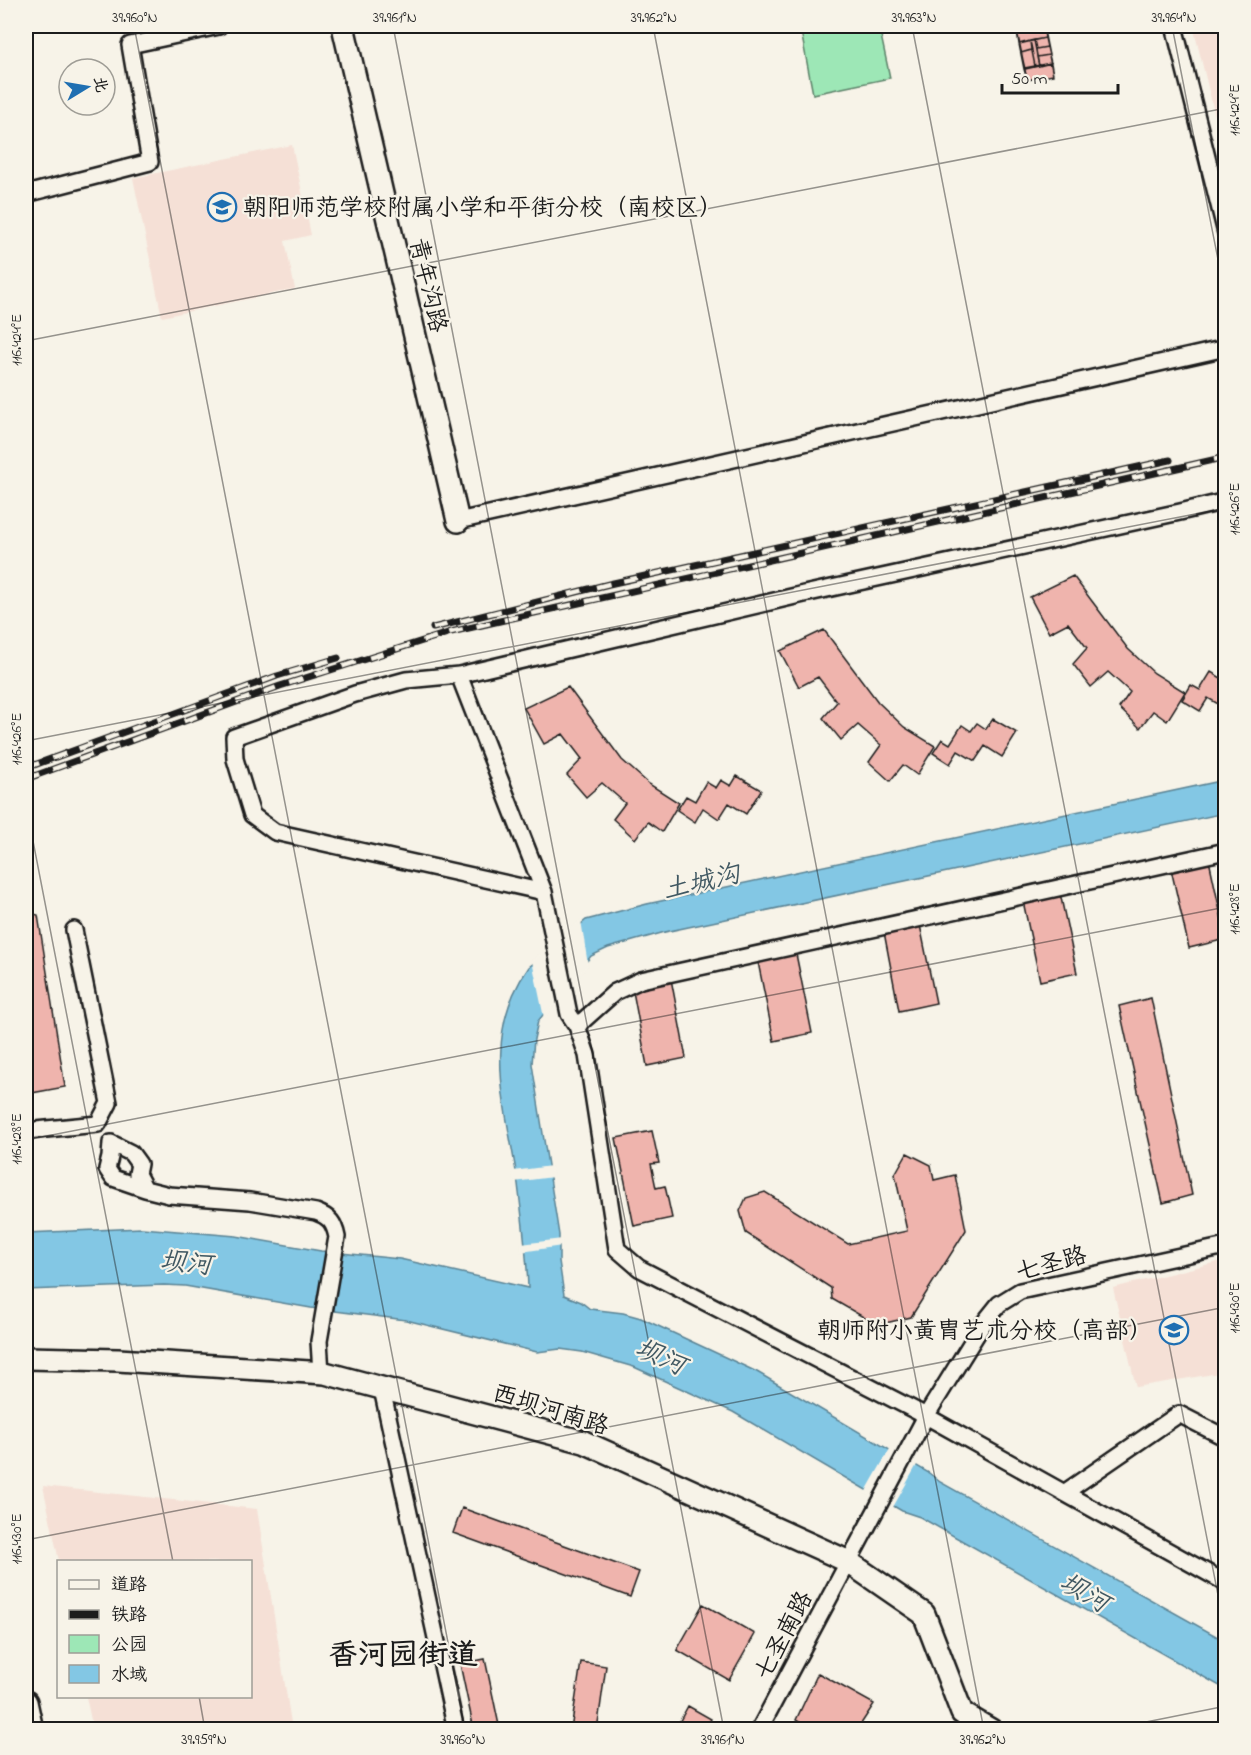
<svg xmlns="http://www.w3.org/2000/svg" width="1251" height="1755" viewBox="0 0 1251 1755" font-family="'Indie Flower','LXGW WenKai TC',sans-serif">
<rect width="100%" height="100%" fill="#f7f3e8"/>
<filter id="ink" filterUnits="userSpaceOnUse"><feTurbulence type="fractalNoise" baseFrequency=".0167" numOctaves="2"/><feDisplacementMap in="SourceGraphic" scale="12" xChannelSelector="R" yChannelSelector="G"/><feConvolveMatrix kernelMatrix="1 2 1 2 8 2 1 2 1" color-interpolation-filters="sRGB"/></filter>
<g filter="url(#ink)">
<path fill="#f5e0d6" d="M1193 26H1225L1226 134 1220 136Z
M292 145 311 235 285 241 295 289 162 317 133 178Z
M1225 1260V1372L1136 1387 1113 1288Z
M43 1486 257 1509 292 1729H93L86 1697 250 1696V1562L59 1561Z"/>
<path fill="#9de7b6" stroke="#5c8269" stroke-width="1.5" d="M800 26H879L890 78 813 94Z"/>
<path fill="#83c7e4" stroke="#5a8394" stroke-width="1.5" d="M1225 780V813L665 932 608 948 591 956 538 1021 534 1039 532 1064 559 1235V1261L564 1295 581 1302 590 1309 623 1313 641 1318 757 1372 929 1473 940 1482 1225 1641V1689L920 1517 902 1511 733 1412 634 1367 582 1352 560 1349 537 1352 406 1320 311 1308 185 1286 164 1285 26 1290V1233L142 1228 236 1236 321 1251 400 1259 528 1288C527 1254 522 1218 518 1184 507 1109 480 1035 529 967L586 920 647 904Z"/>
<path fill="#f7f3e8" d="M581 920 588 965 544 1018 532 961Z
M551 1166 553 1177 514 1182 513 1171Z
M562 1239V1246L521 1252V1244Z
M891 1447 918 1463 892 1509 865 1493Z"/>
<path fill="#efb4ad" stroke="#1c1c1c" stroke-width="1.5" d="M1043 26 1053 75 1027 80 1017 31Z
M1043 26 1045 38 1019 44 1017 31Z
M1043 26 1045 38 1019 44 1017 31Z
M1043 26 1045 38 1019 44 1017 31Z
M1043 26 1053 75 1027 80 1017 31Z
M1045 38 1047 47 1036 49 1034 40Z
M1045 38 1047 47 1036 49 1034 40Z
M1045 38 1047 47 1036 49 1034 40Z
M1034 40 1039 66H1035L1030 41Z
M1034 40 1039 66H1035L1030 41Z
M1034 40 1039 66 1025 69 1021 53 1032 50 1030 41Z
M1034 40 1039 66H1035L1030 41Z
M1030 41 1035 66 1025 69 1019 44Z
M1030 41 1035 66 1024 69 1019 44Z
M1030 41 1031 50 1021 53 1019 44Z
M1030 41 1035 66 1024 69 1019 44Z
M1047 47 1049 55 1037 57 1036 49Z
M1047 47 1049 55 1037 57 1036 49Z
M1047 47 1049 55 1037 57 1036 49Z
M1049 55 1051 63 1039 66 1037 57Z
M1049 55 1051 63 1039 66 1037 57Z
M1049 55 1051 63 1039 66 1037 57Z
M1051 63 1053 75 1027 80 1024 68Z
M1051 63 1053 75 1027 80 1024 69Z
M1051 63 1053 75 1027 80 1024 69Z
M1073 576 1128 649 1154 673 1185 692 1167 721 1153 711 1140 728 1119 708 1130 692 1108 672 1091 687 1073 664 1087 648 1068 623 1049 633 1030 597Z
M824 630 878 702 904 727 935 746 917 775 903 765 890 781 869 762 881 745 858 725 841 740 823 718 837 702 818 677 799 687 780 651Z
M1226 671 1225 708 1208 698 1200 711 1182 700 1191 685 1200 690 1211 672 1221 678Z
M568 687 622 760 649 784 679 803 662 832 648 822 635 839 613 819 625 803 602 783 586 797 567 775 582 759 563 734 544 744 524 708Z
M993 719 1017 733 1002 757 985 746 975 761 958 751 950 764 933 753 942 739 950 744 962 725 971 731 977 723 986 729Z
M737 776 761 790 746 814 729 803 719 819 703 808 695 822 677 810 686 796 695 801 706 782 716 788 721 780 731 786Z
M1209 860 1226 939 1189 948 1171 869Z
M1060 893 1077 973 1040 981 1023 901Z
M26 912 38 915 65 1087 26 1094Z
M920 925 936 1003 899 1011 884 932Z
M796 954 812 1033 774 1041 758 962Z
M671 979 686 1058 647 1066 632 986Z
M1151 998 1192 1195 1163 1203 1119 1006Z
M652 1131 659 1163 651 1164 656 1188 665 1186 672 1218 634 1226 616 1138Z
M1226 1142V1177L1219 1143Z
M907 1153 931 1165 934 1180 955 1175 966 1230 911 1317 877 1325 832 1299 831 1288 746 1233 740 1211 746 1198 765 1192 848 1244 907 1231 895 1174Z
M462 1508 639 1572 630 1597 453 1533Z
M703 1604 755 1634 729 1680 677 1650Z
M485 1659 500 1730H474L460 1664Z
M581 1662 606 1666 597 1730H571Z
M818 1673 874 1704 857 1730H812L796 1720Z
M688 1706 711 1719 705 1730H675Z"/>
<g fill="none" stroke-linecap="round" stroke-linejoin="round">
<g stroke="#1c1c1c" stroke-width="20">
<path id="street" d="M1174 26 1226 233
M26 194 150 162 130 45 219 26
M458 521 1226 348
M459 675 544 892 569 1014 577 1026 587 1055 617 1249 639 1268 926 1416 1226 1583
M544 892 275 832 252 815 235 759 234 737 355 694 406 680 459 675 804 594 1180 512 1226 501
M74 930 109 1103 98 1124
M577 1026 615 992 641 980 1226 851
M26 1131 98 1124
M111 1143 131 1153 139 1164 137 1174 145 1189 113 1178 107 1169 110 1157Z
M145 1189 169 1195 250 1201 316 1212C330 1217 334 1223 337 1237L319 1341 321 1373
M382 1389 456 1730
M1064 1493 1179 1414 1226 1438
M759 1730 926 1416 983 1324 999 1304 1020 1291 1226 1246"/>
</g>
<g stroke="#1c1c1c" stroke-width="26">
<path id="secondary" d="M343 26 458 521
M26 1358 118 1360 325 1373 584 1442 847 1561 924 1614 962 1713 991 1730
M26 1702 32 1730"/>
</g>
<use href="#street" stroke="#f7f3e8" stroke-width="15"/>
<use href="#secondary" stroke="#f7f3e8" stroke-width="21"/>
<g stroke="#1c1c1c" stroke-width="7">
<path id="rail" d="M433 628 609 584 1170 460
M26 768 277 676 338 658
M26 779 280 686 451 632 1226 457"/>
</g>
<use href="#rail" stroke="#f7f3e8" stroke-width="4.5" stroke-dasharray="14" stroke-linecap="butt"/>
</g>
</g>
<path fill="none" stroke="#1c1c1c" stroke-width="1.5" stroke-opacity="0.45" d="M134 26 465 1730M393 26 724 1730M653 26 984 1730M912 26 1226 1636M1172 26 1226 300M26 341 1226 108M26 741 1226 508M26 805 173 1562M26 1140 1226 907M26 1540 1226 1307M199 1696 205 1730M1106 1730 1226 1706"/>
<defs>
<g id="school-ring" transform="scale(1.5)"><circle r="9.5" fill="#f7f3e8" stroke="#1f6fb2" stroke-width="1.5"/><path d="M0-5L7-2L0 1L-7-2ZM-4 1L0 2.5L4 1V4Q0 6-4 4Z" fill="#1f6fb2"/></g>
</defs>
<g fill-rule="evenodd">
<use href="#school-ring" x="222" y="207"/>
<use href="#school-ring" x="1174" y="1330"/>
</g>
<g text-anchor="middle" stroke-width="4.5" stroke-linejoin="round" paint-order="stroke">
<g font-size="24" fill="#1c1c1c" stroke="#f7f3e8" text-anchor="start">
<text x="243" y="215">朝阳师范学校附属小学和平街分校（南校区）</text>
<text x="1153" y="1338" text-anchor="end">朝师附小黄胄艺术分校（高部）</text>
</g>
<g font-size="24" fill="#1c1c1c" stroke="#f7f3e8">
<text transform="translate(429 285) rotate(77)" y="8">青年沟路</text>
<text transform="translate(1051 1263) rotate(-15)" y="8">七圣路</text>
<text transform="translate(551 1409) rotate(17)" y="8">西坝河南路</text>
<text transform="translate(783 1635) rotate(-62)" y="8">七圣南路</text>
</g>
<g font-size="26" font-style="italic" fill="#405862" stroke="#f7f3e8">
<text transform="translate(701 881) rotate(-13)" y="9">土城沟</text>
<text transform="translate(186 1262) rotate(5)" y="9">坝河</text>
<text transform="translate(661 1356) rotate(24)" y="9">坝河</text>
<text transform="translate(1085 1592) rotate(30)" y="9">坝河</text>
</g>
<g font-size="30" font-weight="bold" fill="#1c1c1c" stroke="#f7f3e8">
<text x="403" y="1664">香河园街道</text>
</g>
</g>
<rect width="1251" height="1755" fill="none" stroke="#f7f3e8" stroke-width="66"/>
<rect x="57" y="1560" width="195" height="138" fill="#f7f3e8" stroke="#9f9d96" stroke-width="1.5"/>
<rect x="69" y="1580" width="30" height="9" fill="#f7f3e8" stroke="#9f9d96" stroke-width="1.5"/>
<text x="111" y="1590" font-size="18" fill="#1c1c1c">道路</text>
<rect x="69" y="1610" width="30" height="9" fill="#1c1c1c" stroke="#9f9d96" stroke-width="1.5"/>
<text x="111" y="1620" font-size="18" fill="#1c1c1c">铁路</text>
<rect x="69" y="1635" width="30" height="18" fill="#9de7b6" stroke="#9f9d96" stroke-width="1.5"/>
<text x="111" y="1650" font-size="18" fill="#1c1c1c">公园</text>
<rect x="69" y="1665" width="30" height="18" fill="#83c7e4" stroke="#9f9d96" stroke-width="1.5"/>
<text x="111" y="1680" font-size="18" fill="#1c1c1c">水域</text>
<g transform="translate(87 87) rotate(79)"><circle r="28" fill="#f7f3e8" stroke="#9f9d96" stroke-width="1.5"/>
<path d="M0-4.5L10 22L0 15L-10 22Z" fill="#1f6fb2"/>
<text y="-9" font-size="16" font-weight="bold" text-anchor="middle" fill="#1c1c1c">北</text>
</g>
<path d="M1002 84v9h116v-9" fill="none" stroke="#1c1c1c" stroke-width="3"/>
<text x="1011" y="84" font-size="18" fill="#1c1c1c" stroke="#f7f3e8" stroke-width="4.5" paint-order="stroke">50 m</text>
<rect x="33" y="33" width="1185" height="1689" fill="none" stroke="#1c1c1c" stroke-width="2"/>
<g font-size="15" text-anchor="middle" fill="#1c1c1c">
<text x="135" y="22">39.960°N</text>
<text x="395" y="22">39.961°N</text>
<text x="654" y="22">39.962°N</text>
<text x="914" y="22">39.963°N</text>
<text x="1174" y="22">39.964°N</text>
<text transform="translate(1234 110) rotate(-90)" y="5">116.424°E</text>
<text transform="translate(16 340) rotate(-90)" y="5">116.424°E</text>
<text transform="translate(1234 509) rotate(-90)" y="5">116.426°E</text>
<text transform="translate(16 739) rotate(-90)" y="5">116.426°E</text>
<text transform="translate(1234 909) rotate(-90)" y="5">116.428°E</text>
<text transform="translate(16 1139) rotate(-90)" y="5">116.428°E</text>
<text transform="translate(1234 1308) rotate(-90)" y="5">116.430°E</text>
<text transform="translate(16 1539) rotate(-90)" y="5">116.430°E</text>
<text x="204" y="1744">39.959°N</text>
<text x="463" y="1744">39.960°N</text>
<text x="723" y="1744">39.961°N</text>
<text x="983" y="1744">39.962°N</text>
</g>
</svg>
